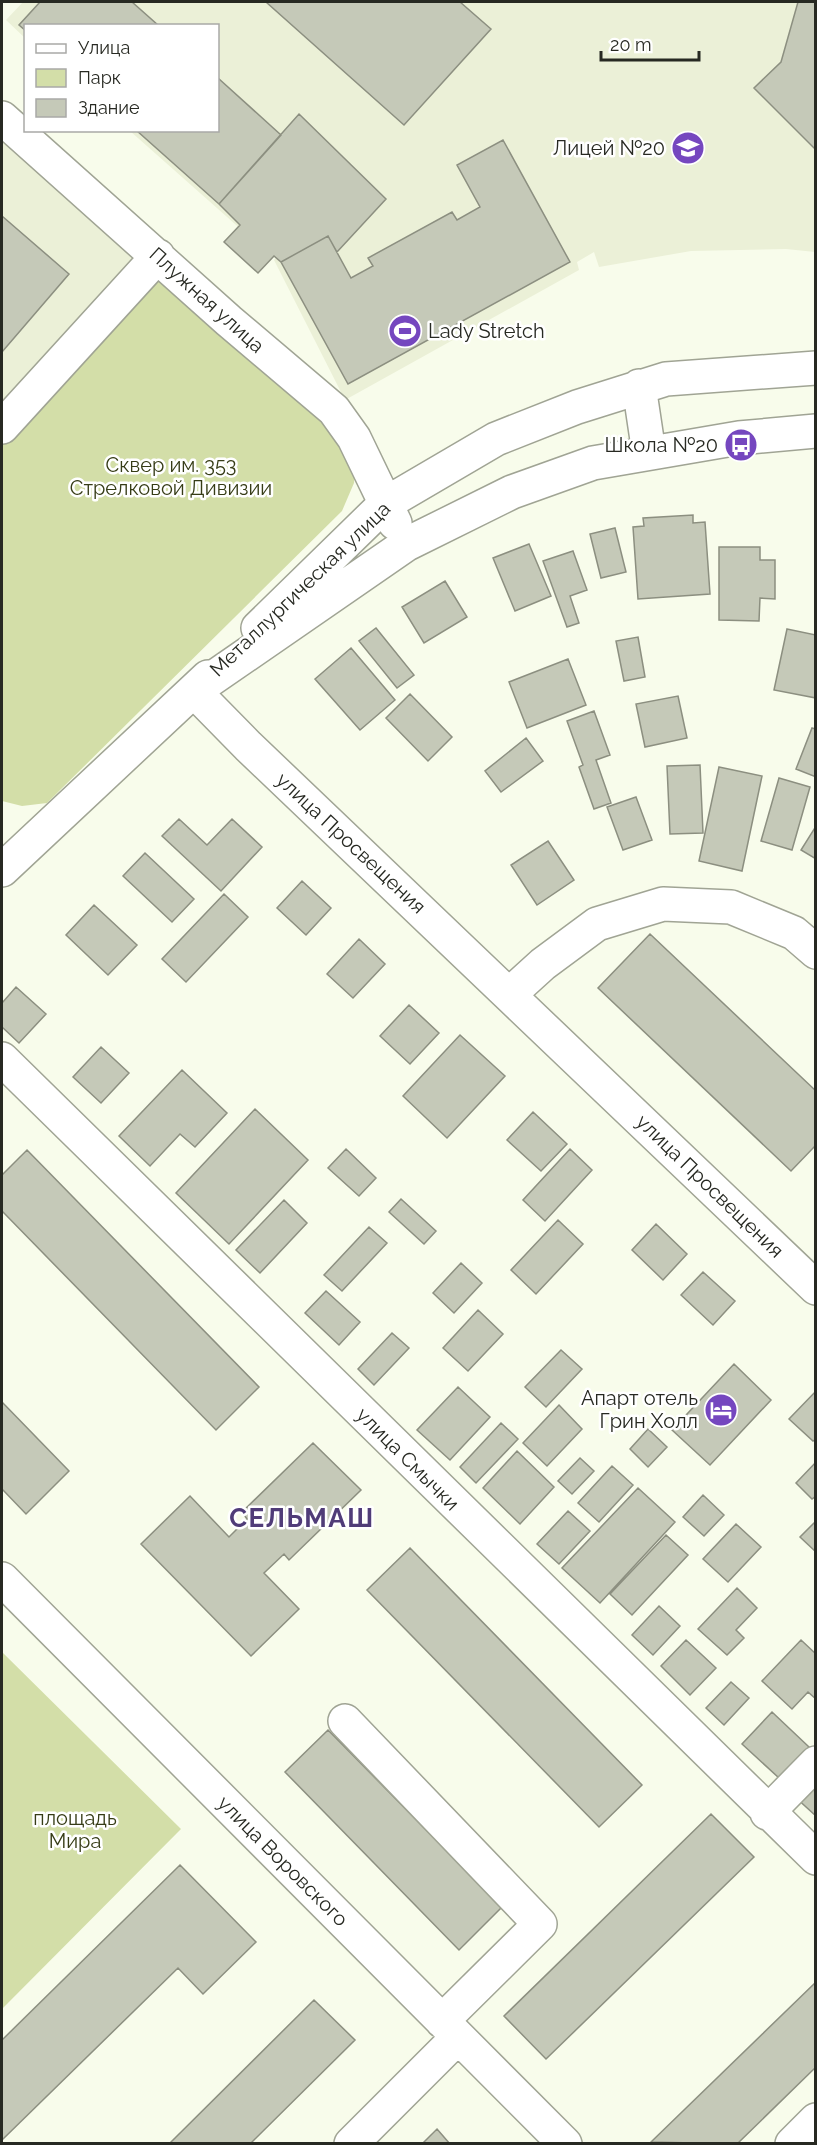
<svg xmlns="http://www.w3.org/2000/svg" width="817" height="2145" viewBox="0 0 817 2145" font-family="Raleway,sans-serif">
<rect width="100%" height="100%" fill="#f8fceb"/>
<path fill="#ebf0d7" d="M23 2H815V252L786 249 691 251 599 267 594 252 577 262 579 270 345 400 274 260 282 250 244 232 130 131 218 130V26H26L25 38 6 20Z
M2 140 133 258 2 406Z"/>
<path fill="#d3dea8" d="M163 276 336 427 355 467 354 483 342 511 47 803 22 806 2 801V446L155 280Z
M2 1652 181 1829 2 2009Z"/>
<path fill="#c5c9b8" stroke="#8c8f80" stroke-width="1.5" d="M40 2H132L159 26H26V31L19 25Z
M266 2H460L491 29 404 125Z
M798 2H816V150L754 88 781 62Z
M218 78 281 135 219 204 136 130H218Z
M299 114 386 199 337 252 328 236 281 262 274 256 258 273 224 242 240 225 219 204Z
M503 140 570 262 348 384 281 262 328 236 351 278 373 266 368 258 452 212 457 220 480 207 457 165Z
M2 216 69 274 2 352Z
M693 515V523L705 522 710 594 638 599 633 527 644 526 643 518Z
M615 528 626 572 601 578 590 534Z
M529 544 551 596 515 611 493 558Z
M719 547H760V560H775V599L760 598 759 621 719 620Z
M573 551 587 590 570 596 579 623 567 627 543 561Z
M445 581 467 617 424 643 402 607Z
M376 628 414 675 397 688 359 641Z
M787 629 816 635V698L774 690Z
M638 637 645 677 624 681 616 641Z
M351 648 395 700 360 730 315 679Z
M568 659 586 705 527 728 509 682Z
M410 694 452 737 428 761 386 718Z
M678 696 687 738 645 747 636 704Z
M594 711 610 755 596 760 611 803 594 809 579 767 583 765 567 721Z
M812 728 816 729V777L796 769Z
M526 738 543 761 501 792 485 771Z
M700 765 703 833 670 834 667 766Z
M719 767 762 776 742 871 699 861Z
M779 778 810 787 792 850 761 841Z
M636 797 652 840 623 850 607 807Z
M179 819 207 845 232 819 262 847 221 891 162 836Z
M816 826V859L801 850Z
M548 841 574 880 537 905 511 865Z
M145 853 194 899 172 922 123 876Z
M302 881 331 908 306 935 277 908Z
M224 894 248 917 186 982 162 959Z
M94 905 137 945 108 975 66 935Z
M650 934 816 1091V1145L791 1171 598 988Z
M359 939 385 964 353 998 327 974Z
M16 987 46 1014 19 1043 2 1027V1003Z
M409 1005 439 1033 410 1064 380 1036Z
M460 1035 505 1076 447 1138 403 1096Z
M101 1047 129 1073 101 1103 73 1077Z
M182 1070 227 1113 195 1147 180 1134 150 1166 119 1136Z
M255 1109 308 1160 229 1244 176 1193Z
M533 1112 567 1144 541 1171 507 1140Z
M346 1149 376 1178 359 1196 328 1168Z
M570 1149 592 1170 545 1221 523 1200Z
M27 1150 259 1387 216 1430 2 1211V1175Z
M401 1199 436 1231 424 1244 389 1212Z
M284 1200 307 1223 260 1273 236 1250Z
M558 1220 583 1244 536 1294 511 1270Z
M656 1224 687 1254 663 1280 632 1250Z
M369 1227 387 1243 342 1291 324 1275Z
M461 1263 482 1283 454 1313 433 1293Z
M703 1272 735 1301 713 1325 681 1295Z
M326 1291 360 1322 339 1345 305 1313Z
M478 1310 503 1334 468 1371 443 1348Z
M392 1333 409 1348 374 1385 358 1369Z
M561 1350 582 1369 546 1407 525 1387Z
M734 1364 771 1400 710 1465 672 1430Z
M458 1387 490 1417 450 1460 417 1430Z
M816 1391V1439L813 1441 789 1419Z
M2 1402 69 1471 26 1514 2 1489Z
M559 1405 582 1429 547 1466 523 1443Z
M501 1423 518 1439 476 1483 460 1467Z
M648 1429 667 1447 648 1467 630 1449Z
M313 1443 361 1490 289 1560 284 1554 264 1573 299 1609 251 1656 141 1544 190 1496 229 1537 247 1519 242 1512Z
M517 1451 554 1487 520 1524 483 1488Z
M580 1458 594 1471 572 1494 558 1481Z
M816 1462V1496L812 1499 796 1483Z
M612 1466 633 1485 599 1522 578 1503Z
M638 1488 675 1522 600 1603 562 1568Z
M703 1495 724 1515 704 1536 683 1517Z
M568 1511 590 1531 559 1564 537 1544Z
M816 1521V1552L800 1537Z
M736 1524 761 1547 728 1582 703 1559Z
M666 1535 688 1555 632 1615 610 1594Z
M410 1548 642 1785 599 1827 367 1590Z
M737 1588 757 1608 736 1630 744 1638 727 1655 698 1629Z
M659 1606 680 1626 653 1655 632 1635Z
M686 1640 716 1668 690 1695 661 1666Z
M801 1640 816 1654V1699L808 1692 792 1709 762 1681Z
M731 1682 749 1698 724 1725 706 1708Z
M772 1712 809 1747 779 1778 742 1744Z
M328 1730 502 1907 459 1950 285 1772Z
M816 1773V1816L794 1796Z
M711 1814 754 1857 546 2059 504 2016Z
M180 1865 256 1942 203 1994 178 1968 2 2140V2040Z
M816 1982V2067L737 2144 651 2142Z
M314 2000 355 2040 250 2144H169Z
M437 2129 450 2144H422Z"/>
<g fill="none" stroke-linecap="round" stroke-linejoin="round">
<g stroke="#a0a494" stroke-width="36">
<path id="minor" d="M2 118 229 321 334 410 354 438 395 523
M639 386 649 453
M2 427 158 256
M816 431 739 438 593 463 512 492 407 544 194 691 248 746 816 1288
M258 628 385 504 496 439 577 407 666 379 816 368
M2 870 208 677
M510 994 543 964 597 924 663 904 731 907 794 933 816 952
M2 1059 816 1858
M2 1579 565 2144
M345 1721 540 1924 442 2021
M767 1813 816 1763
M351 2144 458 2037
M792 2144 816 2120"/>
</g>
<use href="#minor" stroke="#fff" stroke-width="33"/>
</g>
<defs>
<g id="school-disc" transform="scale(1.725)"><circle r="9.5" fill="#7547bf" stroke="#fff"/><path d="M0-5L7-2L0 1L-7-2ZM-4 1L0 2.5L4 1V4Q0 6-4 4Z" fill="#fff"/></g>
<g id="stadium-disc" transform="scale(1.725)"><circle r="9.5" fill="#7547bf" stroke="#fff"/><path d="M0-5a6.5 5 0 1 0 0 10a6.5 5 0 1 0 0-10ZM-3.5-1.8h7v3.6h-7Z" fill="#fff"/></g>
<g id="bus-disc" transform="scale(1.725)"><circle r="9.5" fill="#7547bf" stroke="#fff"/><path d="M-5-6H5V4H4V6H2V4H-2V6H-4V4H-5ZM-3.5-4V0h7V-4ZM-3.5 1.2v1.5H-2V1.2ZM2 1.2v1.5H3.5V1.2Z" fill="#fff"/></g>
<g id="hotel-disc" transform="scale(1.725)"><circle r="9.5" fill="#7547bf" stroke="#fff"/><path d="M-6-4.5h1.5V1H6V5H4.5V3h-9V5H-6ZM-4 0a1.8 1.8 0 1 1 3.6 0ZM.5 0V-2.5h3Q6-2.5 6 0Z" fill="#fff"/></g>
</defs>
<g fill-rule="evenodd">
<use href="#school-disc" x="688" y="148"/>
<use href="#stadium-disc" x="405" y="331"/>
<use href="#bus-disc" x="741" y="445"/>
<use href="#hotel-disc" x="721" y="1410"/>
</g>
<g text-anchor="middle" stroke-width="5" stroke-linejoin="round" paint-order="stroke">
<g font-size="20" fill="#272922" stroke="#fff" text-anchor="end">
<text x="665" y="155">Лицей №20</text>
<text x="428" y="338" text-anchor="start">Lady Stretch</text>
<text x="718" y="452">Школа №20</text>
<text x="698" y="1405">Апарт отель<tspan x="698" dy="23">Грин Холл</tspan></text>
</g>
<g font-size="20" fill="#272922" stroke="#fff">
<text transform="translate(207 300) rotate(42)" y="7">Плужная улица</text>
<text transform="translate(300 589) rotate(-44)" y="7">Металлургическая улица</text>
<text transform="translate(351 843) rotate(43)" y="7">улица Просвещения</text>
<text transform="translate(710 1186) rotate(44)" y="7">улица Просвещения</text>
<text transform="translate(408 1459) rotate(45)" y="7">улица Смычки</text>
<text transform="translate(283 1861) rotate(45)" y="7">улица Воровского</text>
</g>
<g font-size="20" fill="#363c16" stroke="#fff">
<text x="171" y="472">Сквер им. 353<tspan x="171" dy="23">Стрелковой Дивизии</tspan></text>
<text x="75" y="1825">площадь<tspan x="75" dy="23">Мира</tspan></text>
</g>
<g font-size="26" font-weight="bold" letter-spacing="1.5" fill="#503c78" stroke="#fff">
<text x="302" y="1527">СЕЛЬМАШ</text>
</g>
</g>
<rect width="817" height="2145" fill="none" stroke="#272922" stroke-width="6"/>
<rect x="24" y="24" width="195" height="108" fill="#ffffff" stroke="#a9a9a7" stroke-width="1.5"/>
<rect x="36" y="44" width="30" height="9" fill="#ffffff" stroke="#a9a9a7" stroke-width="1.5"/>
<text x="78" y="54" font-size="18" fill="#272922">Улица</text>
<rect x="36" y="69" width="30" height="18" fill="#d3dea8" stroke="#a9a9a7" stroke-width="1.5"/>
<text x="78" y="84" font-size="18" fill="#272922">Парк</text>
<rect x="36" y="99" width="30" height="18" fill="#c5c9b8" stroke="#a9a9a7" stroke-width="1.5"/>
<text x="78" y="114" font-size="18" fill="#272922">Здание</text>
<path d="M601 51v9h98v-9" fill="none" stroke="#272922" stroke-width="3"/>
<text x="610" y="51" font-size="18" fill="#272922" stroke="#ffffff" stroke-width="4.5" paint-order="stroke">20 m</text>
</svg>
